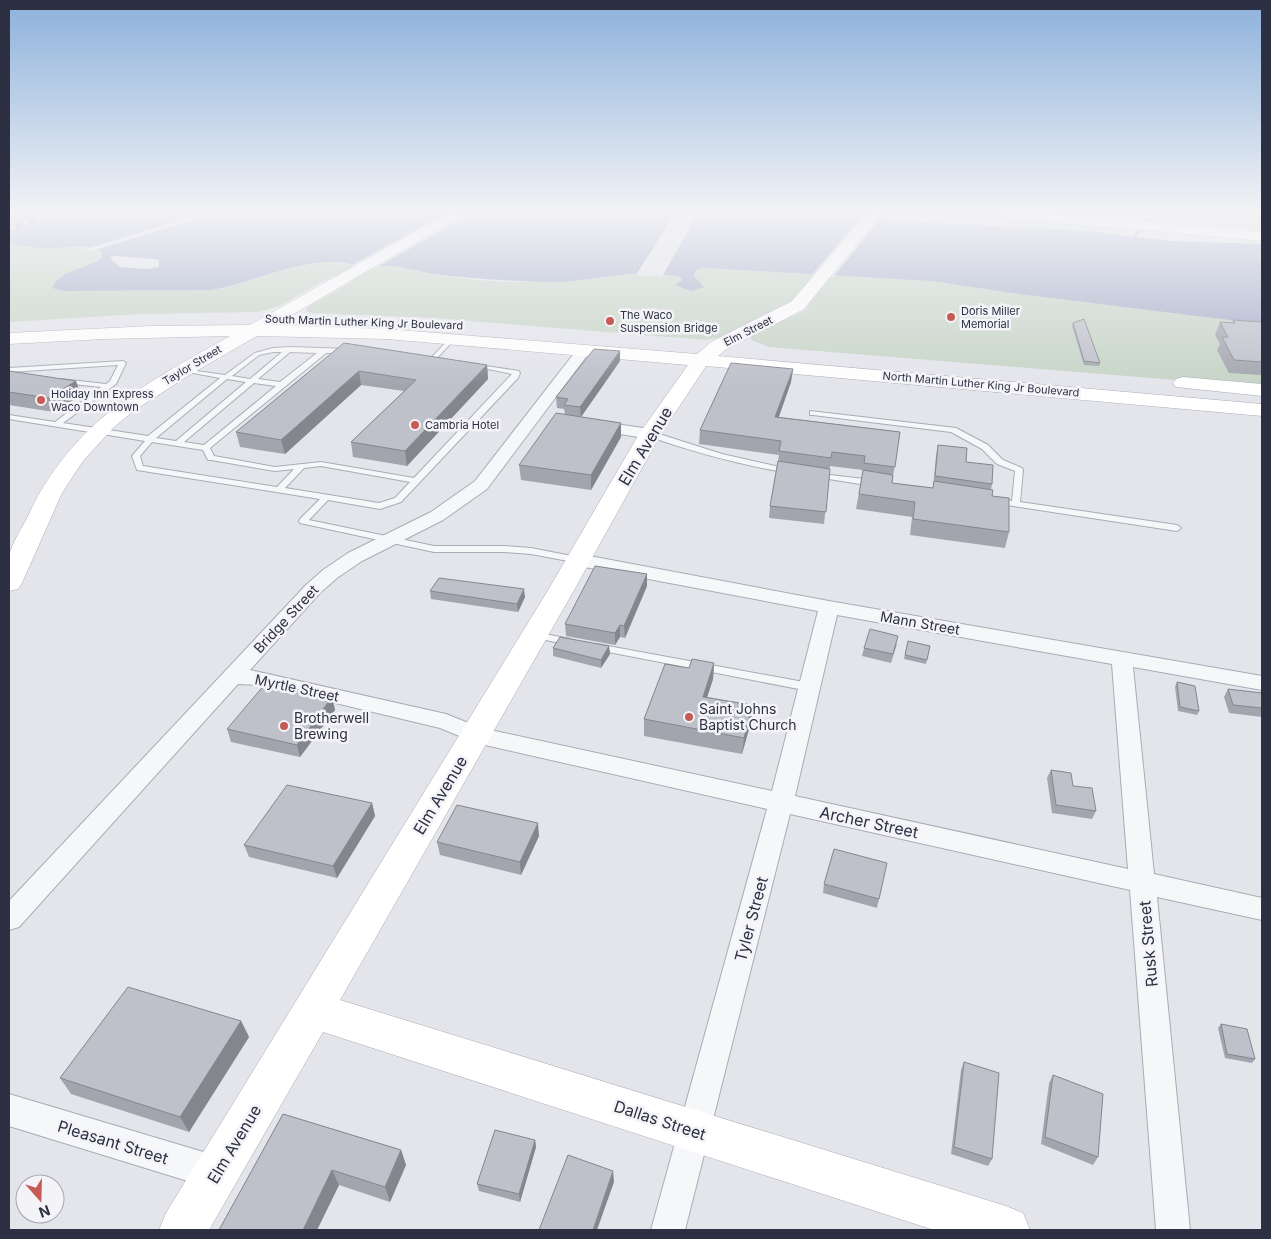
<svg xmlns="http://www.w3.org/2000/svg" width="1271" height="1239" viewBox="0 0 1271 1239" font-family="Inter,sans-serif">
<rect width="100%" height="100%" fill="#e4e5eb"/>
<path fill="#d2d4dc" d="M1116 213H1262V230L1116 215Z"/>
<path fill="#c6d4c6" d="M800 213H970L1122 227 1116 235 954 221 840 214Z
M1262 213V227L1114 214V213Z
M9 244C30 246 87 242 103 252L102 257 82 269 65 291 211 290C251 283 287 265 329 262 342 261 353 265 366 267 375 268 384 265 392 266 404 266 415 271 426 273 466 280 510 284 551 281 576 280 664 264 682 280L676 285 704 287 693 276 696 270 705 268 931 281 1262 324V387L769 347 751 340V335L802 312 809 307 788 303 720 337 706 340 434 318 313 313 306 311 308 307 353 281 332 276 279 306 259 312 140 314 9 322Z"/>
<path fill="#a2acc8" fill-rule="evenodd" d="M9 213H728L803 217 857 216 892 220 1085 231 1169 241 1262 244V324L1027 295 931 281 705 268 696 270 694 276 704 287 691 291 675 285 682 280 679 277C636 266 594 282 551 282 511 281 473 279 433 274 420 272 406 267 392 266 384 265 375 268 366 267 352 265 343 261 329 262 287 264 251 283 211 290L65 291 52 288C61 269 87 270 102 257V252C86 242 63 249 44 248 32 248 21 245 9 244ZM113 256 154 259 159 260V267L147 269 120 267 110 258Z"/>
<path fill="#e4e5eb" d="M204 213H215L92 251 83 250Z
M446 213H472L374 269H366L352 265Z
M675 213H698L662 277 636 275Z
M863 215 882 217 833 277 811 276Z"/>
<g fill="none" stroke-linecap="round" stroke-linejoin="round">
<path stroke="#a2acc8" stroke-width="3" d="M1129 243 1152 216"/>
<g stroke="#a9abb5" stroke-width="2">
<path id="lane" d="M450 338 455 339 435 360H431V358Z
M290 347 349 349 352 351 349 353H326L210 448 214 456 275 467 321 462 414 478 512 374 473 366V364L519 371 520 373 518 378 401 502 380 509 328 500 309 520 434 546H505L531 548 582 558 584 560 582 562 579 563 531 554 505 552H434L300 523 299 521 300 519 320 499 137 470 132 456 145 441 9 419V415L55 422 101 387 64 383H61V379L106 384 110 381 118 365 9 372V368L123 361 126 363 116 384 63 423 148 436 220 378 182 371V369L225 375 255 353 273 348ZM273 352H282L250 379 232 376 259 355ZM290 352 317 353 280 382 258 379ZM227 379 246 382 176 441 156 438ZM254 383 276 386 204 445 184 442ZM152 442 203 450 208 460H211L275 471 294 469 277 487 143 466 140 456ZM321 466 410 482 395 498 379 503 285 488 304 468Z
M810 411 956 428 988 445 1003 460 1022 468 1023 470 1020 502 1177 525 1181 528 1177 531 993 503 992 501 996 498 1012 501 1015 471 997 464 982 449 951 432 813 415H810Z
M647 432H653L722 454 789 469 793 471 789 473C740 465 694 452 647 436Z
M813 473 873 480 877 483 873 486 816 477H813Z
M535 632 570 639 575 642 570 645 531 637 530 635Z
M597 644 809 683 813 684 814 687 813 690 809 691 593 649 592 647 593 645Z"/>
</g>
<g stroke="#a9abb5" stroke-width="2">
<path id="street" d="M584 346 591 350 487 489 443 520 362 561 337 578 320 593 250 670 446 714 481 728 772 791 818 611 579 566 572 564 570 560 572 556 579 554 829 601 1262 676V690L1133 667 1154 874 1262 898V920L1157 897 1190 1230H1156L1130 890 790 814 685 1230H651L767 809 476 743 440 728 260 685 238 684 19 927 9 930V901L306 585 323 570 348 553 431 512 475 481 579 347ZM837 615 1112 664 1128 869 795 796Z
M595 421 650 429 656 431 658 434 656 437 650 439 590 429 587 426 590 423Z
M9 1094 217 1156 229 1161 234 1173 229 1185 217 1190 9 1126Z"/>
</g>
<g stroke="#a9abb5" stroke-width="1">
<path id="secondary" d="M448 213H466L275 325 387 329 697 354 711 342 792 301 867 213H882L804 309 725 350 718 356 1262 404V416L706 366 661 434 573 592 340 1000 1006 1206 1023 1213 1030 1230H934L323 1032 209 1230H159L166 1213 547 592 639 434 688 365 387 339 257 336 191 374 135 410 114 427 83 461 62 493 22 583 18 589 9 591C8 581 7 568 9 557 11 544 22 528 28 516 72 422 144 384 230 336L104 339 9 344V333L151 326 250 325Z
M994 213H1049L1262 232V241L1001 217Z
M1183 377 1262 384V396L1176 387 1173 383 1176 379Z"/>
</g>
<use href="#lane" fill="#f6f7f9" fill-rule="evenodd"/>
<use href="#street" fill="#f6f7f9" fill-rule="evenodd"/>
<use href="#secondary" fill="#fff" fill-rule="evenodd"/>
<g stroke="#7e8293" stroke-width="4">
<path id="rail" d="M9 229 53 213"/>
</g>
<use href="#rail" stroke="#f4f4f8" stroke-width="2.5" stroke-dasharray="7" stroke-linecap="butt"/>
</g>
<path fill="#a3a5ae" d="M1233 320 1262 322V375L1229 373 1217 350 1220 344 1215 335 1220 322 1232 323Z
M1073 323 1100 363 1099 366 1084 365 1072 326Z
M344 343 487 365 488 379 407 466 353 457 351 442 404 391 361 385 285 454 240 447 236 432Z
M620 361 581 417 621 423V437L591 490 521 480 519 465 565 414 564 409 557 408 556 397Z
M793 369 791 382 779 417 900 432 892 483 933 488 936 456 938 445 966 462 992 484 991 489 992 496 1009 532 1005 548 910 535 912 517 856 509 863 470 830 466 824 524 769 518 770 506 779 455 699 444 700 430Z
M9 371 81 395 54 412 9 405Z
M647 574V586L625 638 620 637 615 645 566 636 565 624Z
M430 591 525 597 518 612 431 599Z
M908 641 930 646 926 664 904 659Z
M897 644 891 663 862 656 864 648Z
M609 646 610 654 601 668 553 656V648Z
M714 663 713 679 707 697 752 705 751 722 742 754 644 736V719L689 668Z
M1177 682 1199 711 1197 715 1178 711 1175 687Z
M1228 689 1262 693V717L1229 713 1224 697Z
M332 697 335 710 300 757 231 742 227 729Z
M1051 770 1073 786 1096 811 1092 819 1052 813 1047 778Z
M372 803 375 816 337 878 249 857 244 845Z
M539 836 521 875 440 855 437 842Z
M824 884 879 899 877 908 823 893Z
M241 1021 249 1037 189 1132 71 1094 60 1078Z
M1221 1024 1255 1059 1252 1063 1225 1058 1218 1028Z
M964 1062 992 1159 988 1166 951 1154 961 1070Z
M1053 1075 1098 1157 1093 1165 1041 1144 1049 1083Z
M283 1114 401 1150 406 1165 390 1202 339 1185 317 1230H219Z
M535 1140 536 1147 520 1202 479 1191 477 1184Z"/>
<path fill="#85868d" d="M620 351V361L581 417 580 407Z
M487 365 488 379 407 466 405 451Z
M793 369 791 382 774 430 775 417Z
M359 371 361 385 285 454 281 440Z
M76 381 81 395 54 412 48 398Z
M621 423V437L591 490V475Z
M647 574V586L625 638 624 626Z
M524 589 525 597 518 612 517 604Z
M620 625V637L615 645V633Z
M609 646 610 654 601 668V660Z
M714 663 713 679 702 713 703 697Z
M332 697 335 710 300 757 297 745Z
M752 705 751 722 742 754 744 738Z
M372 803 375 816 337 878 333 866Z
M538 823 539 836 521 875 520 862Z
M241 1021 249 1037 189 1132 180 1117Z
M535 1140 536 1147 520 1202 519 1194Z
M401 1150 406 1165 390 1202 385 1187Z
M332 1170 339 1185 317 1230H303Z
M613 1171 614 1182 597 1230H593Z"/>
<path fill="#bec0ca" stroke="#85868d" d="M1084 319 1100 363 1084 361 1073 323Z
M1233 320 1262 322V362L1234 360 1222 337H1228L1220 322 1235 323Z
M344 343 487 365 405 451 351 442 416 380 359 371 281 440 236 432Z
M594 349 620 351 580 407 564 405 568 399 556 397Z
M731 363 793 369 775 417 900 432 895 467 864 463 865 456 832 452 831 458 779 451 781 441 700 430Z
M9 371 76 381 48 398 9 392Z
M556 413 621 423 591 475 519 465Z
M938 445 967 448 966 462 993 465 992 484 935 476Z
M778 461 830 469 826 512 770 506Z
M863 470 893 475 892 483 933 488 934 481 993 490 992 496 1009 498V532L913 519 915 502 859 494Z
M595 566 647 574 624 626 620 625 615 633 565 624Z
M439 578 524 589 517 604 430 591Z
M870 629 898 636 893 654 864 648Z
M560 637 609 646 601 660 553 648Z
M908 641 930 646 927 660 905 655Z
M692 659 714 663 703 697 752 705 744 738 644 719 665 664 689 668Z
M1177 682 1195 686 1199 711 1180 707Z
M266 683 332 697 297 745 227 729Z
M1228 689 1262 693V708L1233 705Z
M1051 770 1071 773 1073 786 1092 788 1096 811 1056 805Z
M287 785 372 803 333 866 244 845Z
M457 805 538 823 520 862 437 842Z
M834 849 887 863 879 899 824 884Z
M128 987 241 1021 180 1117 60 1078Z
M1221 1024 1247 1029 1255 1059 1227 1054Z
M964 1062 999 1073 992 1159 954 1147Z
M1053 1075 1103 1094 1098 1157 1045 1137Z
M283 1114 401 1150 385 1187 332 1170 303 1230H219Z
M495 1130 535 1140 519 1194 477 1184Z
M568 1155 613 1171 593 1230H539Z"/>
<linearGradient id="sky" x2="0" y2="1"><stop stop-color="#8cb1db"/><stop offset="0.55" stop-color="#f3f3f6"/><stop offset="1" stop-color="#f3f3f6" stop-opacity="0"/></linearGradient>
<rect width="1271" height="387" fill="url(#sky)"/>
<g fill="#c55b54" stroke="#f4f4f8" stroke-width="2">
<circle cx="951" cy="317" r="5"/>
<circle cx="610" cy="321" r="5"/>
<circle cx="41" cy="400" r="5"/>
<circle cx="415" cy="425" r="5"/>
<circle cx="689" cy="717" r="5"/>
<circle cx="284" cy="726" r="5"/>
</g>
<g text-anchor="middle" stroke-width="5" stroke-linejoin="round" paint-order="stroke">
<g font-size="11" fill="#2d3042" stroke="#f4f4f8" text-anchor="start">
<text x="961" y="315">Doris Miller<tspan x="961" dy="13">Memorial</tspan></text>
<text x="620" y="319">The Waco<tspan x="620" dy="13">Suspension Bridge</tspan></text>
<text x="51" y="398">Holiday Inn Express<tspan x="51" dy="13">Waco Downtown</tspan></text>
<text x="425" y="429">Cambria Hotel</text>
</g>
<g font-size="11" fill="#2d3042" stroke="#f4f4f8">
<text transform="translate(364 322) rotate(2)" y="4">South Martin Luther King Jr Boulevard</text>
<text transform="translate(748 331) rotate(-27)" y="4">Elm Street</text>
<text transform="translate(192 365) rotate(-31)" y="4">Taylor Street</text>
<text transform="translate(981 384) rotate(5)" y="4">North Martin Luther King Jr Boulevard</text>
</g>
<g font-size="14" fill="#2d3042" stroke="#f4f4f8">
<text transform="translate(286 619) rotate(-47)" y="5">Bridge Street</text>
<text transform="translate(920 623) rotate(10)" y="5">Mann Street</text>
<text transform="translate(297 688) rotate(12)" y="5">Myrtle Street</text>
</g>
<g font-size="14" fill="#2d3042" stroke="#f4f4f8" text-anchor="start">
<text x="699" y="714">Saint Johns<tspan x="699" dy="16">Baptist Church</tspan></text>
<text x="294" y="723">Brotherwell<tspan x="294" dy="16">Brewing</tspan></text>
</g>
<g font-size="16" fill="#2d3042" stroke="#f4f4f8">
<text transform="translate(645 446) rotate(-59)" y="6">Elm Avenue</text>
<text transform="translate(440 795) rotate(-59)" y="6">Elm Avenue</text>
<text transform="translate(869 822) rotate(12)" y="6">Archer Street</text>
<text transform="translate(751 919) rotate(-75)" y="6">Tyler Street</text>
<text transform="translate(1148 944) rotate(-95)" y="6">Rusk Street</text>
<text transform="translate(660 1120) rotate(18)" y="6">Dallas Street</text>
<text transform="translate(113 1142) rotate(17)" y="6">Pleasant Street</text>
<text transform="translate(234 1144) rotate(-59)" y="6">Elm Avenue</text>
</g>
</g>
<rect width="1271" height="1239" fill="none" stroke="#2d3042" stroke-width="20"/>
<g transform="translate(40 1199) rotate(160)"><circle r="24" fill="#f4f4f8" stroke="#a4a6af"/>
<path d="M0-4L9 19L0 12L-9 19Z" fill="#c55b54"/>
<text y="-8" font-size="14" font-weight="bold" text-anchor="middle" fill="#2d3042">N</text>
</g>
</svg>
